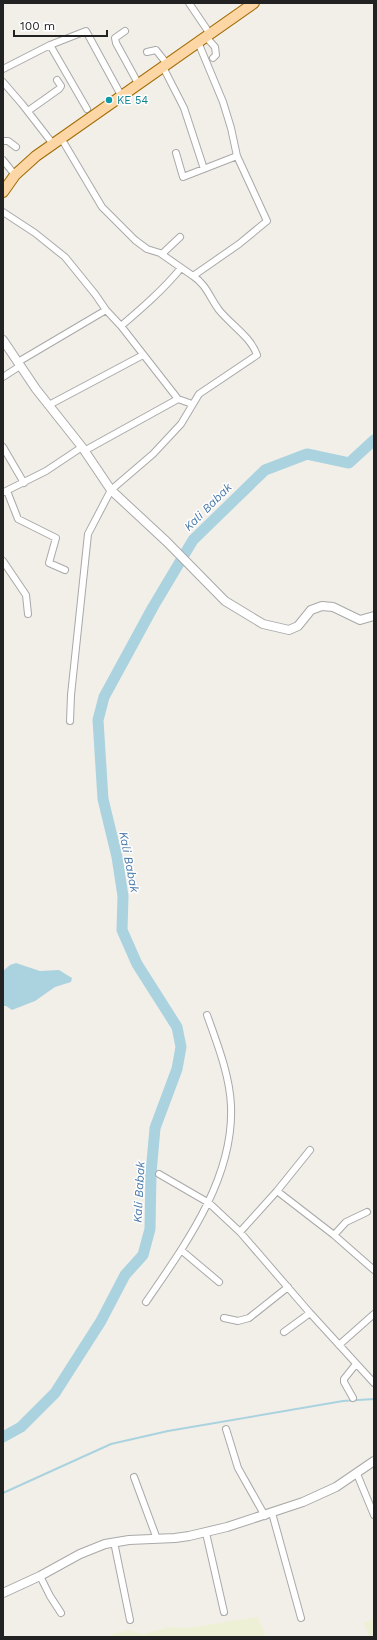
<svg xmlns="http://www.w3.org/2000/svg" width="377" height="1640" viewBox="0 0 377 1640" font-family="'Work Sans',sans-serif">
<rect width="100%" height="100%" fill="#f2efe9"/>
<path fill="#eef0d5" d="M258 1617 266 1637H108L113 1634 129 1630 143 1634 170 1627 188 1628Z
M374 1619V1637H370L363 1623Z"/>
<path fill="#aad3df" d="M16 963 40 971 59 970 72 978 71 982 55 987 35 1001 12 1010 6 1006H3V971L10 965Z"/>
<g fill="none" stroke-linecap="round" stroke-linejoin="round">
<path stroke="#aad3df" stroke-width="2" d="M3 1493 111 1444 168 1431 343 1401 374 1399"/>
<path stroke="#aad3df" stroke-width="11" d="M3 1437 21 1427 55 1393 101 1321 125 1275 143 1255 150 1229 151 1173 155 1128 177 1069 181 1047 177 1027 137 964 122 930 123 896 117 857 103 799 98 720 104 697 153 607 193 540 265 470 307 454 349 463 374 440"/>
<g stroke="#a9a9a9" stroke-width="8">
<path id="minor" d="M189 3 210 34
M125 31 115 38 116 43 139 85
M206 37 215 47 216 55 213 58
M50 45 87 109
M147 52 156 50 167 64
M163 67 184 108 204 169
M3 69 50 45 86 31 122 97
M3 82 22 104 53 144
M28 111 59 89 61 86 57 80
M61 138 102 207 135 240 147 249 160 253 193 276 239 244 267 221 237 156 231 128 223 102 198 42
M3 141H8L16 147
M176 153 183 177 237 156
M3 160 15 175
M3 212 35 233 65 257 95 294 106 310 121 326 178 399 192 404
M162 254 180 237
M121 326C142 308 163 290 181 268
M18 362 106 310
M3 377 20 366
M49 405 143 355
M3 447 24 483
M84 451 178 399
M7 491 18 519 56 538 49 563 65 570
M4 492 46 471 82 447
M3 561 26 595 28 614
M70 721 71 695 88 534 111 490 153 454 181 424 199 394 257 355C251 337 231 325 219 310 210 298 206 284 193 276
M159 1174 209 1203 240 1232 310 1313 374 1383
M277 1191 334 1235 374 1270
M240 1232 277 1191 310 1150
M334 1235 346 1222 367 1212
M181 1250 219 1282
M146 1302C185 1245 234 1179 231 1106 230 1076 217 1043 207 1015
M224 1318 238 1321 249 1318 288 1287
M284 1332 310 1313
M339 1345 374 1314
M353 1398 344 1382V1379L356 1364
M226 1429 238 1468 265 1516
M357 1474 374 1515
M134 1477 157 1539
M272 1513 301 1618
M206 1533 224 1612
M114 1542 130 1620
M40 1576 50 1596 61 1613"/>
</g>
<g stroke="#a9a9a9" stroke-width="10">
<path id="tertiary" d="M3 340 36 389 82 447 111 490 167 542 225 601 263 624 289 630 298 626 311 610 322 606 333 607 360 620 374 616
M3 1593 40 1576 80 1554 105 1544 129 1540 175 1538 189 1536 227 1527 303 1502 336 1487 374 1461"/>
</g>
<g stroke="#a06b00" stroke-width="12">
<path id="primary" d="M3 192 15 175 36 156 254 3"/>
</g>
<use href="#minor" stroke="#fff" stroke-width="6"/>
<use href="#tertiary" stroke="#fff" stroke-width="8"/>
<use href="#primary" stroke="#fcd6a4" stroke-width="10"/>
</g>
<circle fill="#0f9aa8" stroke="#fff" stroke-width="1.5" cx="109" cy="100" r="4"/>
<g text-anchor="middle" stroke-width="3" stroke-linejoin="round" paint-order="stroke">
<g font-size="11" fill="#0d838f" stroke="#fff" text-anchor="start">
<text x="117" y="104">KE 54</text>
</g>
<g font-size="12" font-style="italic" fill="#4a7aab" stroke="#fff">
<text transform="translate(208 507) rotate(-45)" y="4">Kali Babak</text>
<text transform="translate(129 862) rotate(79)" y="4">Kali Babak</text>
<text transform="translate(139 1192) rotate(-87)" y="4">Kali Babak</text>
</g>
</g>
<rect width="377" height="1640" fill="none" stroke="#222222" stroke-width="8"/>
<path d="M14 30v6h93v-6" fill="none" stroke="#222222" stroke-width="2"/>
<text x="20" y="30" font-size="12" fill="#222222" stroke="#ffffff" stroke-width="3" paint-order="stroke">100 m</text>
</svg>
